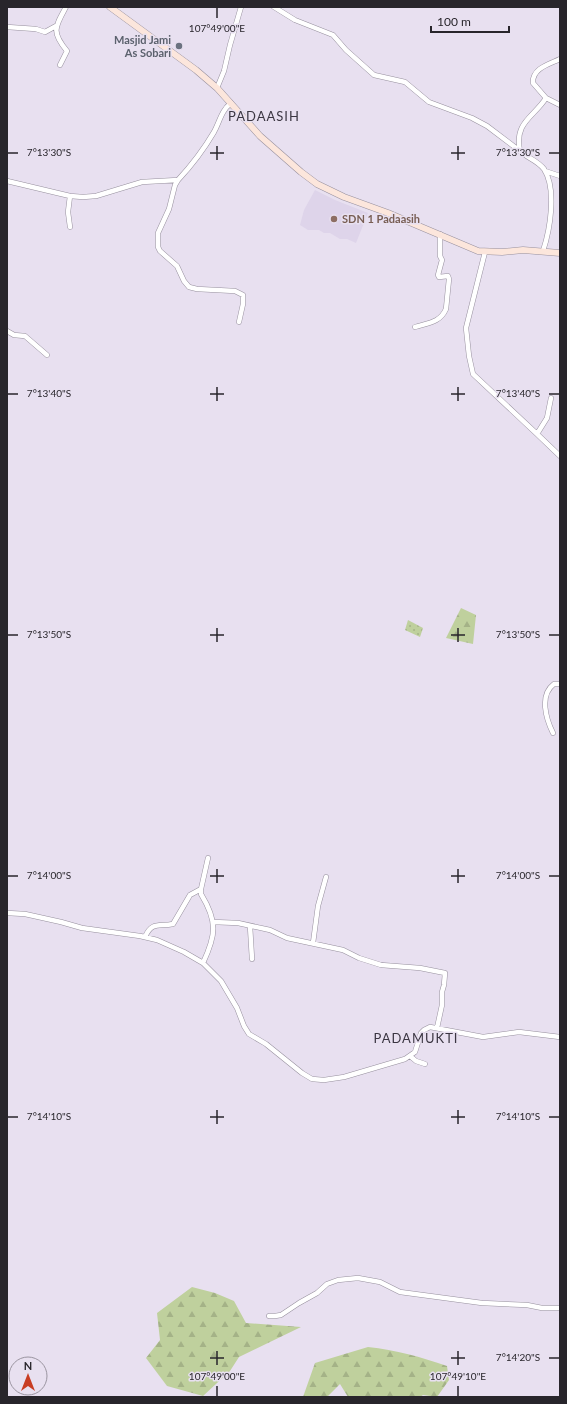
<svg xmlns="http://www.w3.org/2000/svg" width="567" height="1404" viewBox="0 0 567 1404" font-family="Lato,sans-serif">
<defs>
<pattern id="grass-dots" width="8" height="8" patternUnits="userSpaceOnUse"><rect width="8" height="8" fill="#bfd09d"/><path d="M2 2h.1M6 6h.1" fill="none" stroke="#a4b287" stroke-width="1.8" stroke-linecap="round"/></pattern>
<pattern id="forest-firs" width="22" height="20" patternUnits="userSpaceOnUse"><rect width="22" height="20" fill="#bfd09d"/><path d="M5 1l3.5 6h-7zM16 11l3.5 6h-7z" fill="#a4b287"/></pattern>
</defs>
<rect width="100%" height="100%" fill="#e8e0f0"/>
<path fill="#ded4ea" d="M315 190 335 200 368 213 356 243 347 239H340L330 233H324L319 230H308L300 225 304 210Z"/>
<path fill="url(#grass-dots)" d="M408 620 423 628 420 637 405 630Z"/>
<path fill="url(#forest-firs)" d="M461 608 476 615 473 644 446 638Z
M192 1287 215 1293 234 1301 246 1323 301 1327 239 1357 230 1371 203 1396 167 1386 146 1358 160 1340 157 1313Z
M368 1347C396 1350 421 1357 447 1366L449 1380 437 1397 423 1395 420 1397H348L340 1384 327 1397H303L315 1363Z"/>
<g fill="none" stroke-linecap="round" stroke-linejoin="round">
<g stroke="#97909e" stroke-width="5.5">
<path id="street" d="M274 7 295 20 333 35 346 50 374 75 405 82 429 102 472 118 487 126 520 151
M7 27 36 29 45 32 56 26
M60 65 67 51C51 32 55 27 66 7
M217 88 224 71 230 45 241 7
M546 98 560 105
M545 171 560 176
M178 180 175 185 169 209 158 233V247L160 251 177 266 184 281 189 287 197 289 235 291 243 295V304L239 322
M7 181 70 196 83 197 96 196 142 182 178 180C192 165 204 149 214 132 220 121 221 111 231 103
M70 196 68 212 70 227
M543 251C550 230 557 189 544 169 537 160 527 158 520 151 514 122 534 117 546 98L533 83C532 68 550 64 560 59
M485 252 466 328 469 356 473 374 537 434 560 456
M415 327C427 323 440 323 446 309L449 279 448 276 439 277 438 275 442 260 440 256V234
M7 331 14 335 25 336 47 355
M537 434 547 418 551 398
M553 733C546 719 539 695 554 684H560
M7 913 25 914 61 922 82 928 140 936 157 940 184 952 203 963 221 981 237 1008 244 1026 249 1034 266 1044 302 1073 312 1079 324 1080 344 1077 405 1059 415 1052 421 1033 424 1030 430 1027 483 1037 519 1032 560 1037
M213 922 238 923 270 930 287 938 343 950 359 958 381 965 420 968 445 973 444 985 442 992V1005L437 1028
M250 926 252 959
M145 937C152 921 159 927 173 924L190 895 201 889
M313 943 318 906 326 877
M203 963C216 935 218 922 201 894V889L208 858
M410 1056 416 1061 425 1064
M269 1316H275L281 1315 299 1303 317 1293 327 1284 338 1280 358 1278 380 1282 400 1292 482 1303 527 1305 542 1308H560"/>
</g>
<g stroke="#97909e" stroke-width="7">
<path id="secondary" d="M110 7 196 70 217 88 260 136 301 172 317 184 344 197 388 213 478 251 502 252 523 250 560 253"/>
</g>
<use href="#street" stroke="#fff" stroke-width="4.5"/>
<use href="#secondary" stroke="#fce6dc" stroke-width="6"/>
</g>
<path fill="none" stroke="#28252b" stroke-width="1.5" d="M217 8V18M217 146V160M458 146V160M8 153H18M210 153H224M451 153H465M549 153H559M217 387V401M458 387V401M8 394H18M210 394H224M451 394H465M549 394H559M217 628V642M458 628V642M8 635H18M210 635H224M451 635H465M549 635H559M217 869V883M458 869V883M8 876H18M210 876H224M451 876H465M549 876H559M217 1110V1124M458 1110V1124M8 1117H18M210 1117H224M451 1117H465M549 1117H559M217 1351V1365M458 1351V1365M210 1358H224M451 1358H465M549 1358H559M217 1386V1396M458 1386V1396"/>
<circle fill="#6b7280" stroke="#e8e0f0" stroke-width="1.5" cx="179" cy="46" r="4"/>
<circle fill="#8d6e63" stroke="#e8e0f0" stroke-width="1.5" cx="334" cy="219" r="4"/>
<g text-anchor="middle" stroke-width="3" stroke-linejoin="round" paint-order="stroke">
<g font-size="11" font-weight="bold" fill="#5b616d" stroke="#e8e0f0" text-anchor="end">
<text x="171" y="44">Masjid Jami<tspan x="171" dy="13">As Sobari</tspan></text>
</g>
<g font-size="11" font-weight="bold" fill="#785e54" stroke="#e8e0f0" text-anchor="start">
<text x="342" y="223">SDN 1 Padaasih</text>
</g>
<g font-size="13" letter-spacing="1" fill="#3b3642" stroke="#e8e0f0">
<text x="264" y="121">PADAASIH</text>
<text x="416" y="1043">PADAMUKTI</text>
</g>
</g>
<g font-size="10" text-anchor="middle" fill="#28252b" stroke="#e8e0f0" stroke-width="3" stroke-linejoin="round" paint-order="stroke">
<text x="217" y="32">107°49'00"E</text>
<text x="49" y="156">7°13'30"S</text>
<text x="518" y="156">7°13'30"S</text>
<text x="49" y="397">7°13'40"S</text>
<text x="518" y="397">7°13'40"S</text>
<text x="49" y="638">7°13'50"S</text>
<text x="518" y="638">7°13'50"S</text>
<text x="49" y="879">7°14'00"S</text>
<text x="518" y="879">7°14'00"S</text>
<text x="49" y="1120">7°14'10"S</text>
<text x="518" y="1120">7°14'10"S</text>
<text x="518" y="1361">7°14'20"S</text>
<text x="217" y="1380">107°49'00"E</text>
<text x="458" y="1380">107°49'10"E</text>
</g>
<rect width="567" height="1404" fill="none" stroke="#28252b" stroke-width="16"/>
<g transform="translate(28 1376)"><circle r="19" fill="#e8e0f0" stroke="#9b95a1"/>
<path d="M0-3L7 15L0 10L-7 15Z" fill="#c83d23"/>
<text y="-6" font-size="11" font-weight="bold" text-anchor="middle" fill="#28252b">N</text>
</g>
<path d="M431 26v6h78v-6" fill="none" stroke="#28252b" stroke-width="2"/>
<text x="437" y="26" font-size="12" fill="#28252b" stroke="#e8e0f0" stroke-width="3" paint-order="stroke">100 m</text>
</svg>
